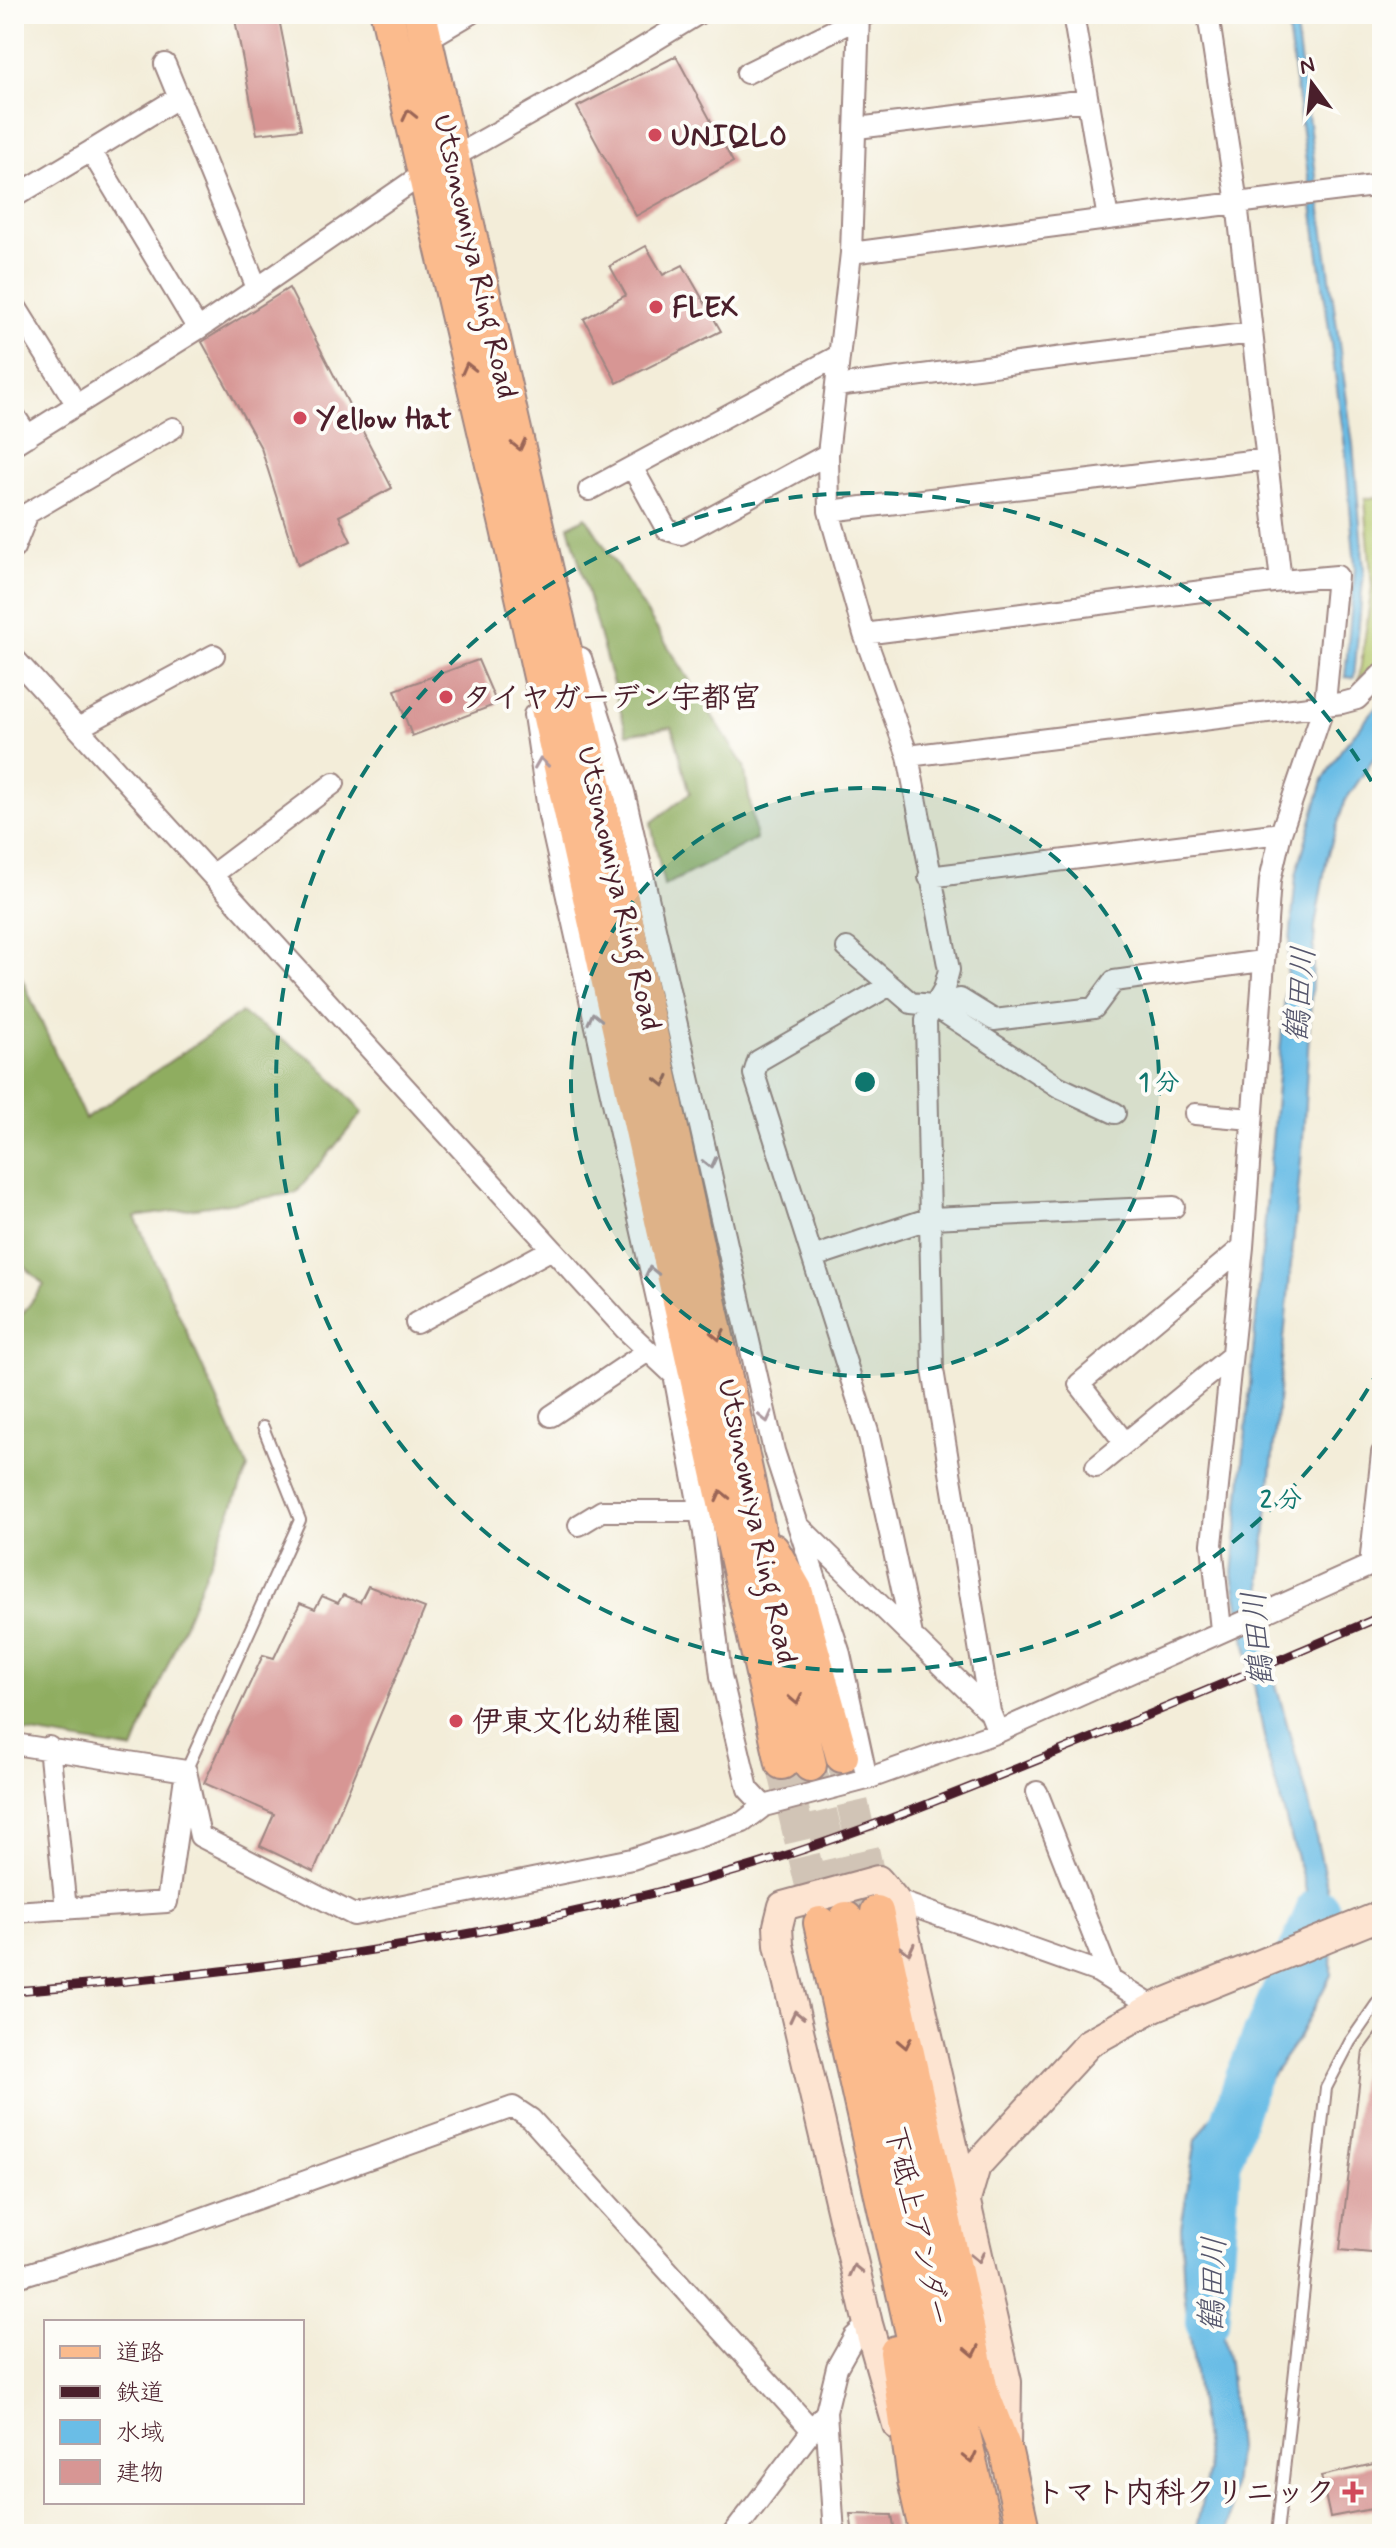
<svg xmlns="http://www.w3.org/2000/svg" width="1396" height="2548" viewBox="0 0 1396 2548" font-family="Mynerve,'Klee One',sans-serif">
<rect width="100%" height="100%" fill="#fdfcf7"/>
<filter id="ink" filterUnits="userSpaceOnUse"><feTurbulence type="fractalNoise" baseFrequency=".0125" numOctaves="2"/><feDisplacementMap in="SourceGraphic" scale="16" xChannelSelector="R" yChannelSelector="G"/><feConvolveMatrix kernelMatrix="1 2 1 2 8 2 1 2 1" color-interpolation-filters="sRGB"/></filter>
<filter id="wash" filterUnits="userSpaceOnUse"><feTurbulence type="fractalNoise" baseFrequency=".006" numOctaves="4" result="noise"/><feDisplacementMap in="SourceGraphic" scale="32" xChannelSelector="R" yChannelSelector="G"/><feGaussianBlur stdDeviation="1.8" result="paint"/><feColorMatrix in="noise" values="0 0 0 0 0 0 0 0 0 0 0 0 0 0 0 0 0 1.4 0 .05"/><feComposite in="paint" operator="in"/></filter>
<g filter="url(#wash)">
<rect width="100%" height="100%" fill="#f3edd9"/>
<path fill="#b4c96d" stroke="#7f744c" stroke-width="2" d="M1382 496V657L1359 679 1372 587 1365 499Z"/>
<path fill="#8fad60" stroke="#6c6646" stroke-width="2" d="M586 517 744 766 756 839 664 886 651 823 690 793 672 727 627 734 569 526Z
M14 961 85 1119 241 1013 314 1060 363 1112 296 1193 135 1217 248 1468 133 1750 14 1730V1325L44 1285 14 1256Z"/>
<path fill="#6abde6" stroke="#5a6e88" stroke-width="2" d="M1286 14H1294L1353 445 1364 569 1354 678 1345 677 1355 567 1345 447Z
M1382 700V747L1345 801 1327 857 1315 926 1303 1139 1261 1580 1275 1681 1308 1799 1332 1910 1331 1975 1298 2039 1265 2086 1211 2208 1206 2243 1229 2363 1237 2449 1228 2534H1195L1208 2472 1184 2290 1181 2227 1196 2140 1283 2013 1311 1907 1268 1757 1233 1575 1296 875 1323 780 1341 750Z"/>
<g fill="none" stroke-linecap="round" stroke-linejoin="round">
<path stroke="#6abde6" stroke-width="44" d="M1207 2322 1219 2164 1247 2078 1318 1910"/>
</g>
<g id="blocks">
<path fill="#d79694" d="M234 14H278L301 129 257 134Z
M676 56 733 162 636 216 577 107Z
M646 246 663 275 683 265 721 331 617 383 584 319 626 295 610 266Z
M289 288 392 488 339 516 351 541 298 565 261 448 202 342Z
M478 660 497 704 412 736 395 690Z
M368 1586 425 1608 314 1872 260 1846 274 1814 204 1783 263 1655 274 1658 300 1603 315 1609 322 1596 338 1603 343 1595 360 1602Z
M1382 2025V2254L1340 2250 1363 2051Z
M1382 2462V2507L1330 2517 1321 2476Z
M850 2514 892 2515 895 2534H853Z"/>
</g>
</g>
<g filter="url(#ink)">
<use href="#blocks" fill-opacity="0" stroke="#9e8682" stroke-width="2"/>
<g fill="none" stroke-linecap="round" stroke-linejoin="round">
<path stroke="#d1c4b6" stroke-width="32" stroke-dasharray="32 16" stroke-linecap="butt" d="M842 1756 877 1912
M782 1763 820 1923
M810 1765 846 1917"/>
<g stroke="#9e8682" stroke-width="14">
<path id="service" d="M186 1771 300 1520 263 1427
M1277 2534 1326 2088 1350 2042 1382 1996"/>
</g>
<g stroke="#9e8682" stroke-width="24">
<path id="minor" d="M859 14 851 253 828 454 829 511 864 634 908 756 949 970 944 989 926 1020 933 1370 990 1712 998 1732
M1208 14 1237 203 1382 185
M426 40 470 14
M165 64 257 288
M747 73 867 14
M857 128 1087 100
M91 151 179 97
M14 197 91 151 198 329
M1108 219 1237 203 1281 581 1337 576 1325 703 1281 833 1270 880 1243 1247 1212 1544 1221 1630
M851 253 1108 219 1073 14
M14 304 77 405
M836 386 1252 333
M14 415 28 436
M14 444 198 329 423 174 590 80 698 14
M632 467 667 530 681 534 828 454
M589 490 836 357
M829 511 1267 459
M14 548 28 513 173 428
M864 634 1281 581
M14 658 625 1329 674 1375
M581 658 624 792 774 1451 840 1654 867 1779
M534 715 549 816 674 1375 704 1533 721 1676 748 1789 764 1806 867 1779 998 1732 1382 1560
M78 728 214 655
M908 756 1342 703 1357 699 1382 674
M212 875 334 783
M929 877 1281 833
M847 948 911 1003 933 1005 960 999 994 1020 1094 1008 1114 981 1262 961
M890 985 758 1061 754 1074 868 1432 912 1635
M933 1005 1059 1087 1115 1113
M1195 1114 1252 1119
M813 1257 931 1218 1174 1207
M416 1323 552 1249
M551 1416 648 1351
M1125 1443 1079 1384 1243 1247
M1096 1467 1230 1357
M579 1525 602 1511H700
M801 1528 990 1712
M1370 1565 1382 1453
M14 1744 186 1771
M49 1747 66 1909
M186 1771 200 1836 354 1915 632 1859 743 1822 764 1806
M1037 1792 1110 1978
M895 1900 1098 1972 1154 2007
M14 1912 167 1902 184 1784
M14 2278 164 2232 513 2107 531 2119 812 2430
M826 2412 834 2534
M733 2534 826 2412 837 2367 854 2337 868 2324"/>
</g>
<g stroke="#9e8682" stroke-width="32">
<path id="secondary" d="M966 2200 976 2166 1089 2043 1154 2007 1382 1915
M897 2425 868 2324 779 1945 778 1926 783 1906 878 1880 895 1900 900 1913 1007 2382 1006 2447"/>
</g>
<g stroke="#9e8682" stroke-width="36">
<path id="primary" d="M387 14 507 529 782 1763
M420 14 626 917 810 1765
M773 1550 796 1590 842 1756
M877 1912 982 2391 1006 2452 1024 2534
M846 1918 987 2534
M820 1923 957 2534
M896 2352 914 2480 926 2534"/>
</g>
<use href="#service" stroke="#fff" stroke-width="10"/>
<use href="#minor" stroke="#fff" stroke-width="20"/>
<use href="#secondary" stroke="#fde4d1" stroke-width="28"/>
<use href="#primary" stroke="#fbbb8d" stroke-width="32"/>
<g stroke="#4a1f2b" stroke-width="9">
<path id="rail" d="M14 1991C249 1973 472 1942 700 1881 809 1852 914 1810 1018 1768 1140 1719 1261 1668 1382 1616"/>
</g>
<use href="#rail" stroke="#fdfcf7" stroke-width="6" stroke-dasharray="18" stroke-linecap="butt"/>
</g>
<defs><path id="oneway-chevron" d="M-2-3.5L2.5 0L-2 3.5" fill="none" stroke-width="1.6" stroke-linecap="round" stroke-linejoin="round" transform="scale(2)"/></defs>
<g stroke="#9a6557">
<use href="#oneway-chevron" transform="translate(409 115) rotate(-103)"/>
<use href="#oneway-chevron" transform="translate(468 368) rotate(-104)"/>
<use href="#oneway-chevron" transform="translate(519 445) rotate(77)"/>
<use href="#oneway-chevron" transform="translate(663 1081) rotate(77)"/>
<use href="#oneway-chevron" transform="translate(718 1335) rotate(78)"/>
<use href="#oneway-chevron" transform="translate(722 1496) rotate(-103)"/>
<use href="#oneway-chevron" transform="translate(796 1699) rotate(78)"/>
<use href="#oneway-chevron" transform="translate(905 2043) rotate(78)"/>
<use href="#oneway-chevron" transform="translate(973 2351) rotate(78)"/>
<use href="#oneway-chevron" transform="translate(970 2458) rotate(77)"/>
</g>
<g stroke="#ae9aa0">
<use href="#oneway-chevron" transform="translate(541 763) rotate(-98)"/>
<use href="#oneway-chevron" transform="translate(594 1018) rotate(-103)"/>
<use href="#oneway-chevron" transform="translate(710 1163) rotate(77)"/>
<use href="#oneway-chevron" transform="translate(651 1272) rotate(-103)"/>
<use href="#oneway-chevron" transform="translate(766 1417) rotate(77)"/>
</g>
<g stroke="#a4827e">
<use href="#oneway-chevron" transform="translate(908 1949) rotate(77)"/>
<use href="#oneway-chevron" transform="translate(796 2016) rotate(-103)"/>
<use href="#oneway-chevron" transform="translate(978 2257) rotate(77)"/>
<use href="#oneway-chevron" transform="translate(855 2270) rotate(-103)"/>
</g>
</g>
<circle cx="865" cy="1082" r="294" fill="#0f766e" fill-opacity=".12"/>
<g fill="none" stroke="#0f766e" stroke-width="4" stroke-dasharray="14 10">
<circle cx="865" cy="1082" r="294"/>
<path d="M1380 1368A589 589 0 1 1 1380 796"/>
</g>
<g fill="#d1495b" stroke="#fdfcf7" stroke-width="3">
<circle cx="655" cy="135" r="8"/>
<circle cx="656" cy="307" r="8"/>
<circle cx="300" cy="418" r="8"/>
<circle cx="446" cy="697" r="8"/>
<circle cx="456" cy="1721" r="8"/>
<path d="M1349 2480h8v8h8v8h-8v8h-8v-8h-8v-8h8z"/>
</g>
<g text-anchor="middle" stroke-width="8" stroke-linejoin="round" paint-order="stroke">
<g font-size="30" font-weight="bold" fill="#4a1f2b" stroke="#fdfcf7" text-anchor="start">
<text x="671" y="145">UNIQLO</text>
<text x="672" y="317">FLEX</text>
<text x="316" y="428">Yellow Hat</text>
<text x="462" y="707">タイヤガーデン宇都宮</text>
<text x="472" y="1731">伊東文化幼稚園</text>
<text x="1335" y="2502" text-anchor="end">トマト内科クリニック</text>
</g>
<g font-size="30" fill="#4a1f2b" stroke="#fdfcf7">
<text transform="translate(476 256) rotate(77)" y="10">Utsunomiya Ring Road</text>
<text transform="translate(620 888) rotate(77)" y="10">Utsunomiya Ring Road</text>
<text transform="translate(758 1521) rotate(78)" y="10">Utsunomiya Ring Road</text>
<text transform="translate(918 2226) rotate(77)" y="10">下砥上アンダー</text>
</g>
<g font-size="32" font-style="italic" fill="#55566c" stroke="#fdfcf7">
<text transform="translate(1299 994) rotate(-85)" y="11">鶴田川</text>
<text transform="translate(1257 1639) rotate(-95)" y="11">鶴田川</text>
<text transform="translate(1212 2284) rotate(-88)" y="11">鶴田川</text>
</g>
</g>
<circle cx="865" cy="1082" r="12" fill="#0f766e" stroke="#fdfcf7" stroke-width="4"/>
<g font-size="24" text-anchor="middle" font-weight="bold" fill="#0f766e" stroke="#fdfcf7" stroke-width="8" stroke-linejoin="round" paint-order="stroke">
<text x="1159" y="1090">1 分</text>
<text x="1281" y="1507">2 分</text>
</g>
<rect width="1396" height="2548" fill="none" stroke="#fdfcf7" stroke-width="48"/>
<rect x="44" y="2320" width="260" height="184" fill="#fdfcf7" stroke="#b5a4a5" stroke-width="2"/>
<rect x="60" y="2346" width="40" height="12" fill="#fbbb8d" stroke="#b5a4a5" stroke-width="2"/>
<text x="116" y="2360" font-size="24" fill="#4a1f2b">道路</text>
<rect x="60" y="2386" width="40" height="12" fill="#4a1f2b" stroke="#b5a4a5" stroke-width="2"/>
<text x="116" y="2400" font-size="24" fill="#4a1f2b">鉄道</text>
<rect x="60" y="2420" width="40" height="24" fill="#6abde6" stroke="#b5a4a5" stroke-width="2"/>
<text x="116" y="2440" font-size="24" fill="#4a1f2b">水域</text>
<rect x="60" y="2460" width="40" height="24" fill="#d79694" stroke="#b5a4a5" stroke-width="2"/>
<text x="116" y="2480" font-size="24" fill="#4a1f2b">建物</text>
<g transform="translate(1312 84) rotate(345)" stroke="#fdfcf7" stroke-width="6" paint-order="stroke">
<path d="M0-6L14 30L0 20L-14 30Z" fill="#4a1f2b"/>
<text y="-12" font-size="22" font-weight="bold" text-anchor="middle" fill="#4a1f2b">N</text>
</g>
</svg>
